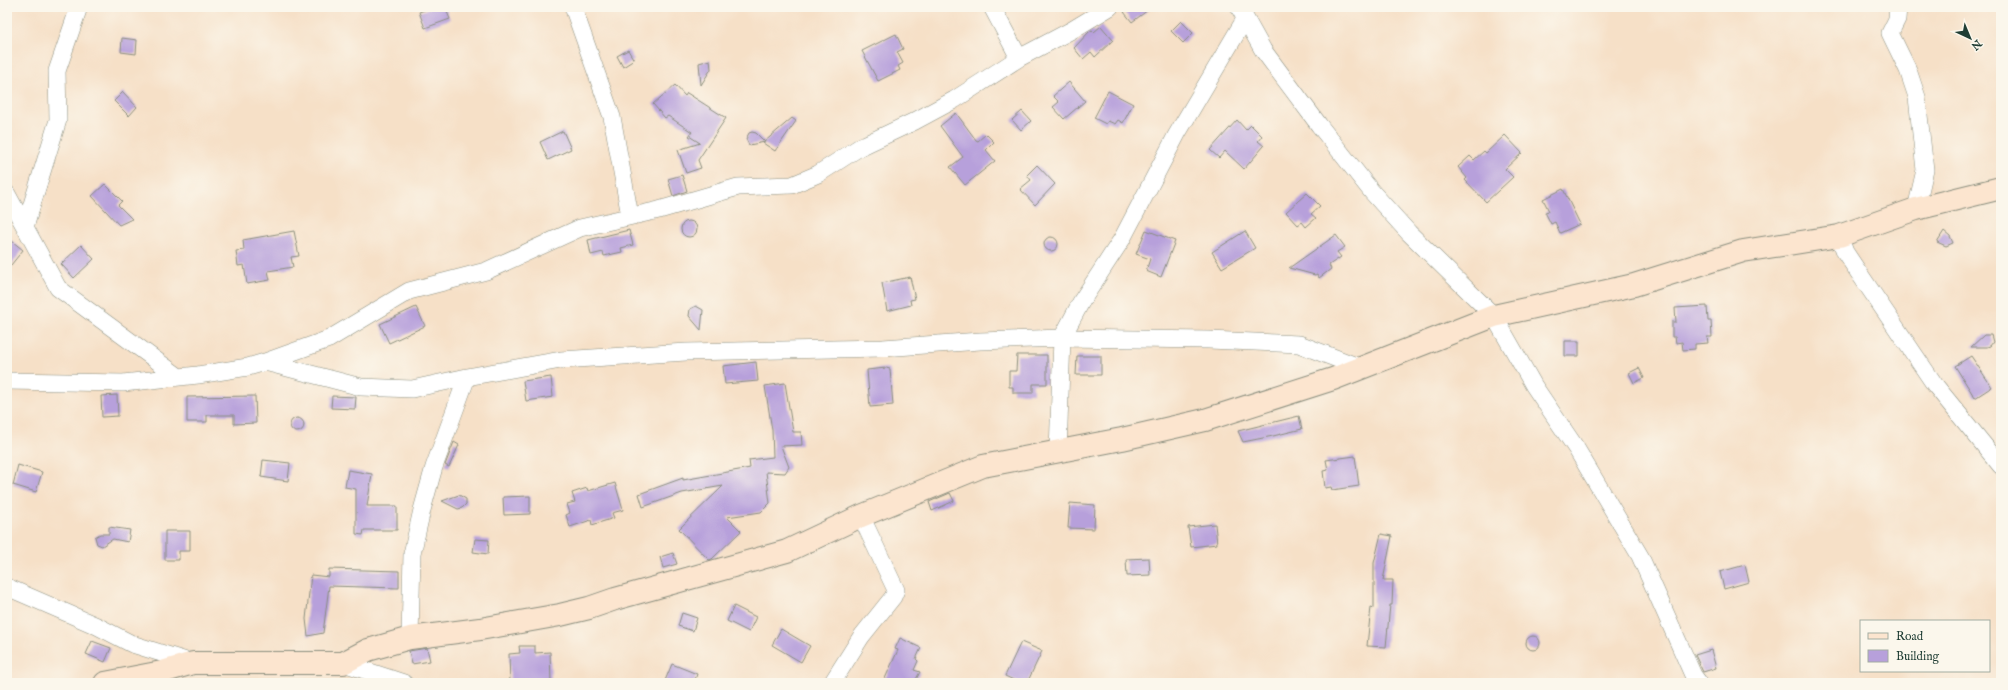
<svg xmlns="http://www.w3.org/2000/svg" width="2008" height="690" viewBox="0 0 2008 690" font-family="'IM FELL English',serif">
<rect width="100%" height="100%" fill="#fbf7ec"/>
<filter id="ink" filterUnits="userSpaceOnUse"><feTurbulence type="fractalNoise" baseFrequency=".025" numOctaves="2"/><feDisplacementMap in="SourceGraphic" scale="8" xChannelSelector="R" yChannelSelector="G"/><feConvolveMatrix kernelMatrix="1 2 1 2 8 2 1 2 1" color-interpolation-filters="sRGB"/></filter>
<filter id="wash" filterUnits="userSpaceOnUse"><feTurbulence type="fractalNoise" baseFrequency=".012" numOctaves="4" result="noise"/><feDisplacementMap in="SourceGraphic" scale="16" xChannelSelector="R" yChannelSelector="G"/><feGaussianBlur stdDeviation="0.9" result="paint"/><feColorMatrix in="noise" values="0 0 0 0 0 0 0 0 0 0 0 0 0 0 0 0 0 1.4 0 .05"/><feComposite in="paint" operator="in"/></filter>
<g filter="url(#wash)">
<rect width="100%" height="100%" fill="#f6e0c7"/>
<g id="blocks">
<path fill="#b7a0db" d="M433 7H445L450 19 425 28 419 12Z
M1131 7H1152L1132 22 1124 12Z
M1181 21 1193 33 1183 43 1171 31Z
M1101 26 1113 40 1095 57 1091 52 1083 59 1074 48 1089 32 1092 30 1094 32Z
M896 34 903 49 897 52 903 63 898 66 900 70 878 81 862 51Z
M122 38 137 40 136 54 121 52Z
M628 50 634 60 623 67 617 56Z
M710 60 711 69 701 85 699 63Z
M1069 82 1085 101 1064 119 1053 107 1059 102 1053 96Z
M675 85 685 96 687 93 726 118 698 160 701 168 686 173 678 150 700 143 689 136 692 132 668 116 665 118 653 104Z
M1108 91 1133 104 1123 123 1118 120 1115 124 1108 121 1106 124 1094 118Z
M123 92 137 107 129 116 114 101Z
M1022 111 1031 121 1021 130 1012 120Z
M956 113 976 140 978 141 986 134 994 142 986 150 995 161 965 185 950 167 963 157 940 126Z
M792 118 796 121 775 151 763 143Z
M1237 120 1246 130 1251 125 1262 136 1258 141 1264 146 1244 169 1225 151 1219 158 1210 150Z
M563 131 571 149 548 160 540 142Z
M752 132 756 133 765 142 749 145 746 139 749 133Z
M1505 135 1522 153 1505 169 1513 177 1486 202 1465 180 1467 178 1458 167 1470 156 1474 160 1484 151 1486 153Z
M1037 165 1055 184 1035 205 1020 189 1031 180 1027 175Z
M682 175 687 191 673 196 668 179Z
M105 184 122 201 118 205 132 219 119 225 92 196Z
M1563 189 1580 224 1560 233 1555 222 1551 224 1545 212 1549 211 1543 199Z
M1307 193 1320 206 1311 214 1316 218 1306 227 1302 222 1298 225 1286 212Z
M681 229a8 8 0 1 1 16 0a8 8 0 1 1-16 0Z
M629 230 633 245 621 248 622 252 604 256 603 252 591 255 588 240Z
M1146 230 1175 241 1161 277 1146 271 1150 259 1136 254Z
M294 231 299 256 291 257 293 267 268 271 270 280 247 284 244 265 238 266 236 251 244 250 243 240Z
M1245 231 1255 248 1222 268 1212 252Z
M1944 231 1950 236 1953 243 1946 246 1937 242Z
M1336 235 1345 247 1337 252 1341 257 1329 265 1331 269 1319 278 1317 274 1315 275 1289 268Z
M7 237 23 250 7 270Z
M1044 244a7 7 0 1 1 14 0a7 7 0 1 1-14 0Z
M81 245 94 259 74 278 61 264Z
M910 277 915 299 910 300 911 305 887 311 882 283Z
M696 306 703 310 701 330 689 316 690 309Z
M1707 306 1708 321H1711L1712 337H1707L1708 343 1695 344V349L1683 350 1682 342 1676 343 1675 337H1672V322H1676L1675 308Z
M416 307 425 326 389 343 380 324Z
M1984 335H1991L1993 342 1990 346 1987 347H1971Z
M1565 341H1579V356H1565Z
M1017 355H1047V384H1033V393H1013V387H1009V371H1016Z
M1077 356H1101V375H1076Z
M1971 356 1992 387 1975 398 1955 366Z
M756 362 758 381 725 384 723 366Z
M886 368 890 369 893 405 870 407 867 370Z
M1639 368 1644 378 1634 383 1629 373Z
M551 377 553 397 526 401 523 381Z
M785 383 793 432H801L802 445 781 446 789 467 785 473 766 472 770 503 761 512 727 517 741 531 712 559 709 560 679 529 723 486 682 493 643 507 639 494 683 478V480L750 468 749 460 773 457 772 430 765 386Z
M117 395 118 416 102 417 101 396Z
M255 396 256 423 234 424V415H207V422H187V397Z
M332 396 356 397 355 409 331 408Z
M1299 416 1302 429 1273 436 1243 442 1238 431Z
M290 425a7 7 0 1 1 14 0a7 7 0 1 1-14 0Z
M454 442 459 445 449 467 445 465Z
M1355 456 1359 486 1332 490 1331 487 1325 488 1323 471 1328 470 1326 460Z
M263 460 290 463 288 481 261 477Z
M18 465 42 472 36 492 13 485Z
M348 470 372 474 367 506H397V530H364L363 535 356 534V489L345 487Z
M615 483 623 510 612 513 614 518 592 525 591 520 570 527 566 515 570 513 567 504 575 502 572 493 587 488 588 491Z
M950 493 954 501 932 511 929 502Z
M459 495 466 499V504L462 508 458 509 442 501Z
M530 496V514L504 515 503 497Z
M1070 503 1095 505 1094 529 1068 528Z
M1215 524 1217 544 1191 547 1188 527Z
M109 527 130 530 128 542 113 539 102 546 97 544 95 537 100 534H109Z
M165 531H190V551H179V560H165Z
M1381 534 1392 536 1383 580H1393L1392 605H1390L1386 647 1367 646 1371 607 1374 608V563Z
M475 539 489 540 488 554 473 552Z
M673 553 677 564 663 568 660 557Z
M1149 558 1150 575 1127 576 1126 559Z
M1745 565 1749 582 1724 589 1720 572Z
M329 569 399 571V588L329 586 323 633 308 636 306 619 311 575 329 577Z
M734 606 756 617 749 632 727 621Z
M682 613 697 618 693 631 678 626Z
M781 629 810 646 801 662 772 645Z
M1526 643a7 7 0 1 1 14 0a7 7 0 1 1-14 0Z
M900 638 921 648 916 659 918 661 914 670 920 672 914 683H883L898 650 895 649Z
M92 641 111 648 105 662 86 654Z
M1021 642 1042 651 1027 683H1020L1005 676Z
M519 646H535V653L550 652 551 683H510L509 654 520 653Z
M427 648 430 661 412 664 409 651Z
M1711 650 1716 668 1703 672 1695 655Z
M672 664 697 674 694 683H664Z"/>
</g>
</g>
<g filter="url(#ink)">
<use href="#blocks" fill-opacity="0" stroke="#8a8e7e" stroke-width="1"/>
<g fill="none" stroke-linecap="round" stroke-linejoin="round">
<g stroke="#8a8e7e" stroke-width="18">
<path id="street" d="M573 7 612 117 630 216
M992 7 1019 58
M1239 7 1263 50 1319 125 1372 192 1409 233 1494 316 1534 386 1576 448 1640 556 1693 675 1699 683
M1898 7 1897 19 1890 33 1908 70 1917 97 1925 170 1916 209
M7 194 58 288 179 377
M25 227 58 120 57 71 79 7
M1839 236 1845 252 1861 276 1935 385 2001 466
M265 362 329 339 409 291 486 271 580 228 659 210 738 187 792 185 818 174 860 147 915 121 954 100 1019 58 1072 30 1110 7
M7 381 123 383 198 375 248 367 265 362 361 387 412 389 467 377 561 360 686 352 883 348 980 341 1062 338 1209 340 1299 344 1361 368
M1058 452 1062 338 1081 302 1122 239 1177 134 1245 19 1243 9
M7 587 97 626 132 644 193 663
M410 638 412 554 422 510 434 467 467 377
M343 663 404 683
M832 683 861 637 893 597 896 590 861 516"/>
</g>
<g stroke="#8a8e7e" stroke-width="24">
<path id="secondary" d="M105 683 162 672 193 663H343L368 650 410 638 480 629 560 615 589 608 615 599 787 551 861 516 983 466 1122 439 1205 420 1333 379 1494 316 1634 285 1743 251 1839 236 1916 209 2001 188"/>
</g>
<use href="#street" stroke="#fff" stroke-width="17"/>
<use href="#secondary" stroke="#fce5cf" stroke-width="22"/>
</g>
</g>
<rect width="2008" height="690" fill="none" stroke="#fbf7ec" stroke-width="24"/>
<rect x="1860" y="620" width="130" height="52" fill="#fbf7ec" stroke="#a3ada2"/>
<rect x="1868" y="633" width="20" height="6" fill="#fce5cf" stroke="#a3ada2"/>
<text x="1896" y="640" font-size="12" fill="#1f3d34">Road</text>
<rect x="1868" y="650" width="20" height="12" fill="#b7a0db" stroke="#a3ada2"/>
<text x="1896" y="660" font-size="12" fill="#1f3d34">Building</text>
<g transform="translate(1970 38) rotate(136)" stroke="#fbf7ec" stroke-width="3" paint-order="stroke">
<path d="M0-3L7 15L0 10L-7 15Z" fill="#1f3d34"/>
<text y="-6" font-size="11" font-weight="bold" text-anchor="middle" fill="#1f3d34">N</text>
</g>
</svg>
